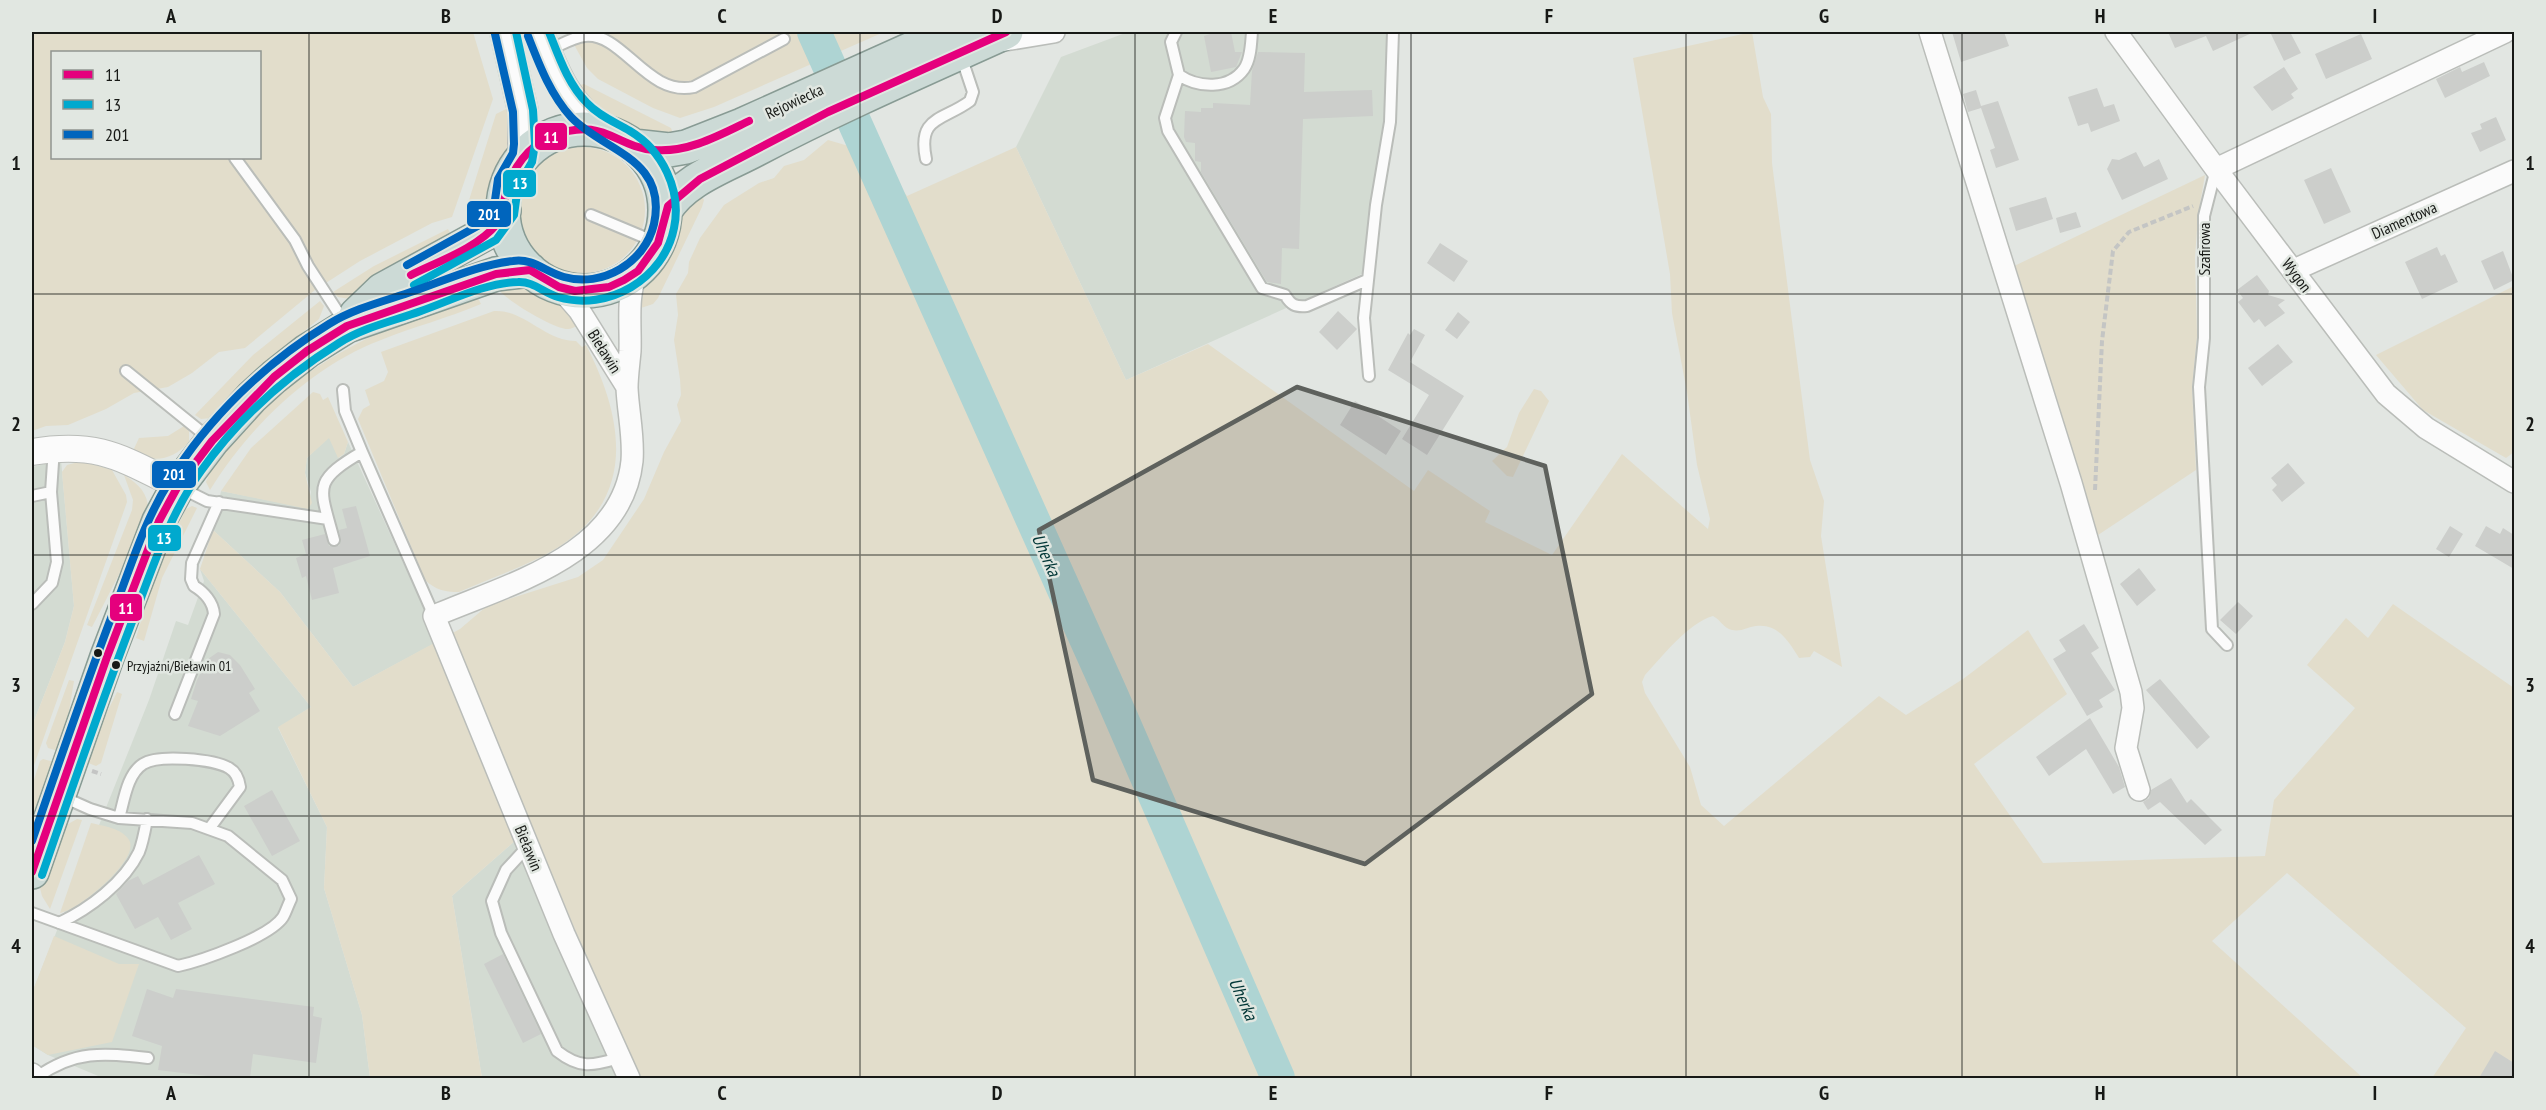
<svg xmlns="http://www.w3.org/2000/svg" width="2546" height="1110" viewBox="0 0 2546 1110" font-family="'PT Sans Narrow',sans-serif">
<rect width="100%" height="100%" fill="#e2e6e2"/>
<path fill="#d3dbd2" d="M1128 32H1389L1385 122 1362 274 1126 380 1016 147 1061 57Z
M329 437 339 458 344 454 348 442 439 641 353 687 280 592 213 530 221 491 308 508 311 492 305 473 307 458Z
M61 460 74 606 65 642 32 726V467Z
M200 569 311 707 278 728 327 827 324 888 362 1015 370 1078H103L48 1055 32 1045V993L149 700 176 621 188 625 204 581Z
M517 839 617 1078H482L452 896Z"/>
<path fill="#e2ddcb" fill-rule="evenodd" d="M32 32H473L493 99 452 217 432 223 360 261 315 290 245 348 219 352 192 373 168 387 134 393 106 409 68 425 46 426 32 431ZM52 52H260V158H52Z
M567 32H884L714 107 680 118 653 108 598 79 587 68Z
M1752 32 1763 97 1771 114 1772 163 1792 321 1810 460 1824 501 1821 536 1842 667 1814 651 1810 657 1799 658C1789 642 1778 623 1756 626 1747 627 1742 632 1732 630 1723 628 1721 620 1713 616 1688 623 1663 656 1645 675L1642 682 1645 693 1690 767 1701 805 1724 826 1879 696 1906 715 1963 679 2028 630 2067 694 1974 764 2043 863 2265 856 2274 800 2355 708 2307 665 2346 618 2368 638 2393 604 2514 688V1078H2432L2466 1028 2287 873 2212 941 2363 1078H640L621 1040 541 848 533 835 517 839 452 896 482 1078H370L362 1015 324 888 327 827 278 727 311 707 200 569 213 530 280 592 353 687 460 629 487 606 578 577 603 560 644 499 664 452 681 421 677 405 681 395 680 379 674 340 678 315 676 294 688 273 689 262 700 238 724 205 759 183 774 178 784 166 804 160 828 140 876 154 907 196 1016 147 1126 380 1208 344 1414 491 1428 470 1490 511 1485 522 1552 555 1622 454 1708 529 1710 519 1697 465 1687 392 1672 313 1670 274 1633 58Z
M584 84 671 128 674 137 633 134 596 116 573 87Z
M510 107V154L497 176 489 210 471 231 465 213 496 114Z
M519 210a63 63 0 1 1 126 0a63 63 0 1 1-126 0Z
M2205 175 2198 215 2195 258 2197 336 2192 388 2196 470 2092 539 2008 269Z
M699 191 704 200 702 207 658 298 653 304 641 308 644 287 670 246 674 221Z
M448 229 454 240 364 287 349 299 338 297 333 292 374 266Z
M520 283 560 304 577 326C574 327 571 329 568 329 553 329 500 297 495 285Z
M2514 286V452L2506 458 2423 410 2376 355Z
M475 292 481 304C448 318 413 327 381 340 310 367 249 427 210 490L206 482C211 467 224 453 235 441 301 360 381 330 475 292Z
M320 301 324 306 319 319 268 361 211 418 201 419 195 415 253 355Z
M494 311C524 309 545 341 576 341L582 347 586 345C621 413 638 491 566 542 535 564 494 576 459 592 444 592 436 590 425 580L358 419 363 409 370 405 365 390 384 381 388 372 381 352Z
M1534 389 1541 391 1549 401 1513 477 1507 476 1492 461 1507 447 1519 413Z
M313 392 320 394 323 400 328 397 348 442 344 454 338 458 329 438 307 458 305 473 312 503 308 509 221 491 251 448Z
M184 426 189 431V442C173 460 155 463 132 453L139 438 168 436Z
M82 461 112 470 126 495 127 502 32 771V726L65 642 74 606 62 472 67 465Z
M124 475C142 486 150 496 148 518L92 627 87 625 132 510 133 500Z
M192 506 197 508 162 578 144 641 136 638C149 593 164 551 186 509Z
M69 680 74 681 66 729 58 751 48 748 46 743Z
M117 692 122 694 101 763 96 766 83 761Z
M43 759 54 762 32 827V786L40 761Z
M77 819 82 820 50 909 42 896 40 888 61 828Z
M91 823C103 826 122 828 129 840 141 859 78 911 60 913Z
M54 936 119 964H139L112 1042 48 1055 32 1045V993Z"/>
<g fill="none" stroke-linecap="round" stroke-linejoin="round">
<path stroke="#aed4d3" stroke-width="34" d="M814 32 1110 692 1278 1078"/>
</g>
<path fill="#cccecb" d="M1216 32H1231L1235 52H1242L1236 67 1211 72 1204 36Z
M1952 32H2004L2009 46 1961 62Z
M2168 32H2254L2213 51 2206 36 2175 48Z
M2270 32H2290L2301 53 2284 61Z
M2361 34 2372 59 2326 79 2315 54Z
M1258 52 1305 53 1304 92 1372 90 1373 116 1303 119 1299 249 1282 248 1281 284 1267 282 1201 172V162L1195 161V143L1186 142 1184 137 1185 111 1201 112V108H1213V103L1250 105 1252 71Z
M2484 62 2490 76 2445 98 2436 79 2460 67 2462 72Z
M2284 67 2298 89 2291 94 2294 98 2272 111 2253 87Z
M2097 88 2104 107 2114 104 2120 121 2091 132 2088 123 2078 126 2068 97Z
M1976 90 1981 106 1998 101 2019 160 1996 168 1990 150 1995 148 1981 108 1968 112 1963 94Z
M2496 117 2506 140 2480 152 2471 133 2482 129 2480 124Z
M2136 152 2144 167 2159 159 2168 179 2122 200 2107 169 2112 159 2119 160Z
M2331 168 2351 212 2324 224 2304 180Z
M2046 197 2053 219 2016 231 2009 208Z
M2076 212 2081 227 2060 233 2056 218Z
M1440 243 1468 261 1454 282 1427 263Z
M2437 247 2441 256 2445 254 2458 282 2422 299 2405 262Z
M2503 251 2514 280 2494 290 2481 261Z
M2257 275 2269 291 2268 295 2285 300 2278 305 2285 313 2265 327 2259 319 2254 323 2238 302 2243 298 2237 290Z
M1338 311 1357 329 1337 350 1319 332Z
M1458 312 1470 322 1457 339 1445 330Z
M1414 329 1425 335 1410 362 1464 396 1427 455 1402 439 1429 395 1388 370 1408 333 1410 335Z
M2278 344 2293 362 2262 386 2248 368Z
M1355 401 1401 431 1386 455 1340 425Z
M2288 463 2305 483 2282 502 2272 490 2277 485 2271 478Z
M356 506 370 556 333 568 339 593 312 600 306 576 302 578 296 558 306 554 302 540 325 534 329 546H339L341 541 339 530 347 528 342 509Z
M2450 526 2463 534 2449 557 2436 549Z
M2486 526 2500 534 2503 528 2514 535V569L2475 546Z
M2139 568 2156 590 2137 606 2120 584Z
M2238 602 2253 616 2236 634 2220 620Z
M2084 624 2099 648 2091 653 2115 690 2099 700 2103 707 2087 716 2053 659 2066 651 2059 640Z
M218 652 230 655 240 665 255 689 249 693 260 711 220 736 188 726 198 701 191 699 197 680 208 659Z
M2160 679 2210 737 2197 749 2146 690Z
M2090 718 2119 767 2125 787 2113 794 2086 749 2049 776 2036 757Z
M2171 778 2187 803 2191 799 2222 830 2205 845 2160 802 2148 810 2143 802 2149 798 2151 790Z
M272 790 300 841 272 856 244 806Z
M199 855 215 884 178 903 192 929 171 940 158 917 135 929 116 894 128 881 138 876 143 885Z
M503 954 541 1034 523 1043 484 964Z
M147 989 173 998 176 989 314 1007 313 1016 322 1018 316 1063 253 1054 250 1078H224L158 1070 162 1046 132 1036Z
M2495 1051 2514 1063V1078H2479Z"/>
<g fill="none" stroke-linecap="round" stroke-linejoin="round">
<g stroke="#babdb9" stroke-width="14">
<path id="service" d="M1176 32 1171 42 1179 75C1198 88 1229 90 1244 69 1251 59 1251 43 1252 32
M546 51C557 47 573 37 585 36 623 32 647 97 694 87L784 39
M1179 75 1165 118 1168 131 1262 288 1285 295C1291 305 1295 307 1307 306L1367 280
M235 158 295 240 308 266 345 323
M926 159C917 116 943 121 970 101L973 92 961 56
M2216 169 2204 216V338L2199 387 2212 629 2227 645
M591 215 658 243
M126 371 210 439
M1369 376 1364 318 1376 205 1390 122 1393 32
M343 390 345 411 362 452 434 616
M181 488 207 501 328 519
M32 496 51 492
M334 540C320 487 311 482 362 452
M32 604 52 583 57 562 51 492 54 448
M175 714 214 614C213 602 204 592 194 586L191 579 192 563 219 502
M119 818C124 801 127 774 143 764 158 754 214 759 229 768 236 772 239 780 240 787L209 829
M528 846 506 870 492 901 501 933 557 1051C580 1069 592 1066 619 1058
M32 913 178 966C201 961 270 937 283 917 286 912 288 905 291 899L282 880 228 836 192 823 119 818 90 809 63 797
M59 923C89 909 124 883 139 852 143 842 145 830 147 819
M37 1077C75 1050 103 1053 148 1058"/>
</g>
<g stroke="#babdb9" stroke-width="24">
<path id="minor" d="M1930 32 2071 483 2131 692 2133 708 2126 748 2139 790
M2116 32 2216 169 2386 394 2426 428 2514 482
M993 42 1054 32
M2216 169 2505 32
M2294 270 2514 171
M559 287 579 310 627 387
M32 1074 36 1078
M629 1078 564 934 434 616C508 584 622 556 632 461 634 436 628 412 627 388 627 376 629 363 630 351 631 325 626 293 638 271"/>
</g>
<g stroke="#babdb9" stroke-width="28">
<path id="tertiary" d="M32 452C98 441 121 458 178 486"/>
</g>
<g stroke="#babdb9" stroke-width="32">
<path id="secondary" d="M505 32 523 111V157
M538 32C555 74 566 104 604 132"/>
</g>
<g stroke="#889b94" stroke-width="36">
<path id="trunk" d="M503 210a81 81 0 1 1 162 0a81 81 0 1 1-162 0Z
M633 146 669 150 686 147 742 125 949 32
M665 211C683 180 725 166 755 150 837 107 922 70 1006 32
M356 315 382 290 490 231 504 211
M32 872 107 657 159 521 178 486 212 441 252 397 274 377 307 351 347 326 496 274 530 270"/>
</g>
<path stroke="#c4c5c4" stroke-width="4" stroke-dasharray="6 3" stroke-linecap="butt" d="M2095 490 2102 341 2113 251 2129 232 2193 206
M92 771 101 774"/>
<use href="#service" stroke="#fbfbfb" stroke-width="10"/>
<use href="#minor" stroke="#fbfbfb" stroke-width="21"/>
<use href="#tertiary" stroke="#fbfbfb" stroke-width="26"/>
<use href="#secondary" stroke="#fbfbfb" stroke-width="28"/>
<use href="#trunk" stroke="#ccdad6" stroke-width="33"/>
<g stroke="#e1e7e1" stroke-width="12">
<path id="bus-1" d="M411 275C439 261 476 249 497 224 503 215 503 204 506 193 512 168 528 146 553 136 603 116 615 147 654 150 688 153 720 135 749 121
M32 872 107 657 159 521 178 486 212 441 274 377 307 351 347 326 496 274 530 270 559 287 575 291 609 287 624 280 638 271 658 243 668 206 700 179 828 112 1006 32"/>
</g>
<g stroke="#e1e7e1" stroke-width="12">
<path id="bus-2" d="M414 285 496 240 514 215 518 186 532 162 535 144 533 110 516 32
M42 875C72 788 102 700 135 614 154 564 170 514 201 471 237 420 286 376 339 343 364 327 394 321 421 311 452 300 485 283 518 282 533 281 544 293 558 297 608 312 664 279 674 228 682 190 662 150 630 131 615 122 599 116 587 103 568 84 559 57 549 32"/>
</g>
<g stroke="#e1e7e1" stroke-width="12">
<path id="bus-3" d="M407 265 483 223 494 207 498 179 513 153 514 144 513 112 495 34
M32 841C59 762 86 683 116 605 132 563 145 520 169 482 208 418 265 363 329 324 355 308 385 301 414 291 446 280 478 265 513 261 534 258 545 272 564 277 602 288 645 263 654 224 668 158 603 151 571 117 550 94 539 64 528 36"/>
</g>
<use href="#bus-1" stroke="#e5007d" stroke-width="8"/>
<use href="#bus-2" stroke="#00a9ce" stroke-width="8"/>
<use href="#bus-3" stroke="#0065bd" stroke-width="8"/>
</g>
<path fill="#5e615d" fill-opacity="0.2" stroke="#5e615d" stroke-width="4.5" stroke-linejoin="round" d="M1297 387 1545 466 1592 694 1365 864 1093 780 1039 530Z"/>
<path fill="none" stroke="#171916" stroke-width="1.5" stroke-opacity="0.55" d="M309 32V1078M584 32V1078M860 32V1078M1135 32V1078M1411 32V1078M1686 32V1078M1962 32V1078M2237 32V1078M32 294H2514M32 555H2514M32 816H2514"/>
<g fill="#171916" stroke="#e1e7e1" stroke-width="2">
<circle cx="98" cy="653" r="5"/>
<circle cx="116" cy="665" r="5"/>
</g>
<g text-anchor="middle" stroke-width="5" stroke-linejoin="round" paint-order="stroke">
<g font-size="14" fill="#171916" stroke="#e1e7e1" text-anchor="start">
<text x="127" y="671">Przyjaźni/Bieławin 01</text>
</g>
<g font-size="16" fill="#171916" stroke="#e1e7e1">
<text transform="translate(794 101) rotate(-25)" y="6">Rejowiecka</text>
<text transform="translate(2404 220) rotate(-24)" y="6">Diamentowa</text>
<text transform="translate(2204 249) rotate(-90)" y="6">Szafirowa</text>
<text transform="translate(2297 275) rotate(53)" y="6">Wygon</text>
<text transform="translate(605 351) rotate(58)" y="6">Bieławin</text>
<text transform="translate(529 848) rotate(68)" y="6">Bieławin</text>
</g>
<g font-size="18" font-style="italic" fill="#023737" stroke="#e1e7e1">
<text transform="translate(1046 555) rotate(66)" y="6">Uherka</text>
<text transform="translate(1243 999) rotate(66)" y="6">Uherka</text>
</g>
</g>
<g stroke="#e1e7e1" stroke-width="2">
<rect x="534" y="122" width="34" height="29" rx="6" fill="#e5007d"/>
<rect x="502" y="169" width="35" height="29" rx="6" fill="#00a9ce"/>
<rect x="466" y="200" width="46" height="28" rx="6" fill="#0065bd"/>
<rect x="151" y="460" width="46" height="29" rx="6" fill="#0065bd"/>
<rect x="147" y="524" width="35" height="28" rx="6" fill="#00a9ce"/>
<rect x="109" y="593" width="34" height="29" rx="6" fill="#e5007d"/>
</g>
<g font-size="16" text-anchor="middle" font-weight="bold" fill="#fff">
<text x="551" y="143">11</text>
<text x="520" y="189">13</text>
<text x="489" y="220">201</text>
<text x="174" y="480">201</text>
<text x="164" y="544">13</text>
<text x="126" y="614">11</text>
</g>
<rect width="2546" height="1110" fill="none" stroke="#e1e7e1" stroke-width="66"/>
<rect x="51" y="51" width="210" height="108" fill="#e1e7e1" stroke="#909590" stroke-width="1.5"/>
<rect x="63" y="70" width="30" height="9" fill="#e5007d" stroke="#909590" stroke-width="1.5"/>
<text x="105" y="81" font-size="18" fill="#171916">11</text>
<rect x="63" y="100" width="30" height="9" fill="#00a9ce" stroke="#909590" stroke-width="1.5"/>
<text x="105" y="111" font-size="18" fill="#171916">13</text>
<rect x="63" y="130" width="30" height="9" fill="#0065bd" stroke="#909590" stroke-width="1.5"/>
<text x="105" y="141" font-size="18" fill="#171916">201</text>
<rect x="33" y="33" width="2480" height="1044" fill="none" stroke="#171916" stroke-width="2"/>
<g font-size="20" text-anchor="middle" font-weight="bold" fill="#171916">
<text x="171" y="23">A</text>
<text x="446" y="23">B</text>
<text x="722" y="23">C</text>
<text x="997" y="23">D</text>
<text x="1273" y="23">E</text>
<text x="1549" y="23">F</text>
<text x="1824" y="23">G</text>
<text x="2100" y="23">H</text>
<text x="2375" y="23">I</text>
<text x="16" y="170">1</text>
<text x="2530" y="170">1</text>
<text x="16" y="431">2</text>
<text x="2530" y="431">2</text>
<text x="16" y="692">3</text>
<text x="2530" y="692">3</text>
<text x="16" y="953">4</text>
<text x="2530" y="953">4</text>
<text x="171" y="1100">A</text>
<text x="446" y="1100">B</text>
<text x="722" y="1100">C</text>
<text x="997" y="1100">D</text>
<text x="1273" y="1100">E</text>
<text x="1549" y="1100">F</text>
<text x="1824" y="1100">G</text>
<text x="2100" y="1100">H</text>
<text x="2375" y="1100">I</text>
</g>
</svg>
